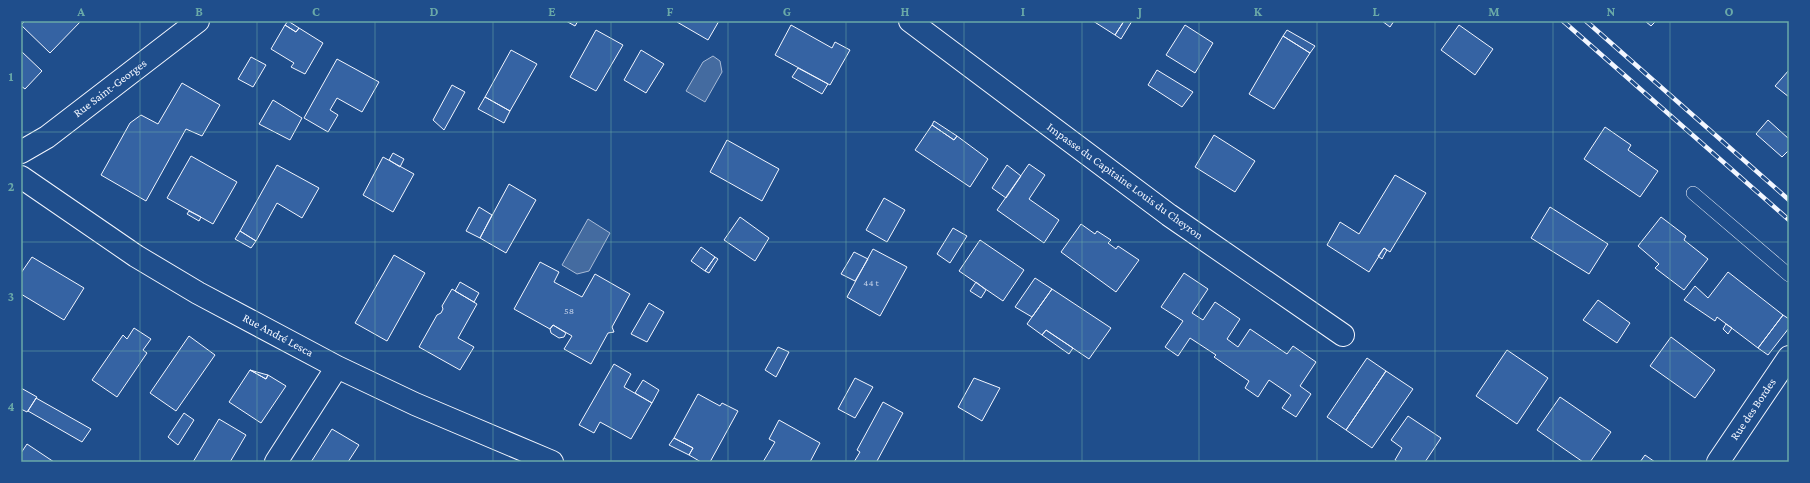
<svg xmlns="http://www.w3.org/2000/svg" width="1810" height="483" viewBox="0 0 1810 483" font-family="'Crimson Pro',serif">
<rect width="100%" height="100%" fill="#1f4e8c"/>
<path fill="#446ba0" stroke="#a8bbd7" d="M713 56 720 61 722 72 705 102 686 91 703 62Z
M588 219 610 233 589 271 577 274 562 265Z"/>
<path fill="#3563a3" stroke="#f2f6ff" d="M25 21H81L50 53 21 25Z
M288 21 299 28 296 32 285 25Z
M566 21H578L575 26Z
M677 21H719L708 40 677 22Z
M1093 21H1124L1115 35Z
M1124 21H1132L1121 39 1115 35Z
M1382 21H1394L1390 27Z
M1645 21H1656L1651 26Z
M285 25 296 32 299 28 323 43 305 74 291 67 294 63 271 49Z
M791 25 832 48 835 42 850 50 830 85 775 55Z
M1185 25 1213 43 1195 73 1166 55Z
M1459 25 1493 49 1475 75 1441 50Z
M596 30 623 45 596 91 570 77Z
M1287 30 1315 46 1310 53 1283 36Z
M1283 36 1310 53 1274 109 1249 94Z
M511 50 537 64 510 111 485 97Z
M641 50 664 64 646 93 624 80Z
M21 51 42 71 25 89 21 86Z
M251 57 266 65 253 87 238 79Z
M337 59 379 82 362 112 337 98 330 110 338 115 328 132 304 118Z
M798 68 828 84 822 94 792 77Z
M1157 70 1193 92 1182 107 1148 85Z
M1789 70V97L1775 86Z
M182 83 220 105 202 136 186 129 146 201 101 175 130 123 141 115 158 124Z
M452 85 465 92 444 130 433 120Z
M485 97 510 111 504 123 478 109Z
M273 100 302 118 290 140 259 124Z
M1768 120 1789 139V150L1782 157 1756 134Z
M934 121 957 136 954 140 932 125Z
M932 125 954 140 957 136 988 159 970 187 915 150Z
M1605 127 1631 145 1628 150 1658 171 1640 197 1584 159Z
M1214 135 1255 161 1235 192 1195 167Z
M727 140 779 169 762 201 710 172Z
M393 153 404 159 400 167 389 160Z
M191 156 237 182 213 224 167 198Z
M383 157 414 174 393 212 363 195Z
M1029 164 1045 175 1029 199 1059 220 1044 243 997 210Z
M277 165 319 188 302 218 277 203 256 241 240 231Z
M1007 165 1021 176 1006 198 992 188Z
M1395 175 1426 193 1390 252 1384 248 1369 272 1327 245 1340 222 1359 234Z
M509 184 536 200 506 253 480 238Z
M884 198 905 210 887 242 866 230Z
M479 207 492 215 480 238 466 231Z
M1550 207 1608 244 1589 274 1531 238Z
M189 211 201 217 199 221 187 214Z
M740 217 769 238 755 261 724 240Z
M1661 217 1686 236 1684 240 1708 259 1684 290 1655 268 1659 264 1638 246Z
M1081 224 1095 234 1097 231 1111 240 1108 243 1116 249 1118 246 1139 260 1116 292 1061 252Z
M953 228 967 236 950 263 937 254Z
M240 231 256 241 251 248 235 239Z
M980 240 1024 270 1003 301 959 271Z
M701 247 715 257 705 271 691 261Z
M1384 248 1387 250 1382 259 1378 256Z
M873 249 907 267 880 316 847 297Z
M854 252 868 259 855 281 841 274Z
M394 255 425 273 387 341 355 323Z
M32 257 84 288 64 320 21 294V273Z
M715 257 718 259 709 273 705 271Z
M540 262 559 272 554 282 582 297 595 274 630 294 612 327 614 332 608 333 591 364 564 349 572 336 553 325 550 329 514 309Z
M1728 272 1783 315 1758 348 1717 317 1715 321 1684 300 1695 286 1708 298Z
M1184 273 1208 289 1192 313 1203 320 1215 302 1240 319 1227 339 1238 347 1250 329 1287 354 1293 346 1316 362 1300 386 1311 394 1296 417 1282 408 1291 395 1269 380 1258 397 1245 388 1249 381 1214 357 1216 355 1190 338 1178 356 1165 347 1183 321 1161 307Z
M1035 278 1052 289 1032 317 1015 307Z
M460 282 479 293 474 302 455 291Z
M976 282 986 290 981 298 970 291Z
M452 289 477 304 458 338 474 347 460 370 419 347 437 315 441 313 443 309 442 306Z
M1052 289 1111 328 1089 359 1046 330 1042 335 1027 324Z
M1598 300 1630 323 1617 343 1583 320Z
M649 303 664 312 647 342 631 334Z
M1783 315 1789 319V328L1768 355 1758 348Z
M1726 324 1732 328 1728 334 1723 329Z
M553 325 566 333 564 337 559 338 551 333 550 329Z
M134 328 151 339 143 350 147 353 117 397 92 380 123 335 127 339Z
M1046 330 1073 348 1069 354 1042 335Z
M189 336 215 355 176 411 150 393Z
M1671 337 1715 370 1695 398 1650 366Z
M778 347 789 352 776 377 765 370Z
M1507 350 1548 378 1517 424 1476 396Z
M1367 358 1386 371 1346 430 1327 417Z
M614 364 631 374 624 387 652 403 631 439 600 422 594 433 579 425Z
M250 370 264 374 268 375 266 379Z
M250 370 266 379 268 375 286 386 261 423 229 402Z
M1386 371 1413 389 1372 448 1346 430Z
M855 378 873 387 855 418 838 409Z
M974 378 1000 388 982 421 958 407Z
M643 380 659 390 652 403 635 393Z
M21 388 37 397 27 412 21 409Z
M698 394 720 406 722 403 738 411 710 462H701L689 455 693 448 674 438Z
M1560 397 1611 432 1590 462H1583L1537 430Z
M36 398 91 429 82 442 28 411Z
M883 402 903 413 877 461 879 462H854L860 452 857 450Z
M184 413 194 420 178 445 168 437Z
M1408 416 1441 438 1425 462H1398L1395 460 1402 448 1391 440Z
M219 419 246 435 230 462H193Z
M779 420 820 443 810 462H763L775 442 769 439Z
M332 429 359 445 348 462H311Z
M674 438 693 448 689 455 669 445Z
M27 444 54 462H21V453Z
M1645 455 1655 462H1640Z"/>
<g fill="none" stroke-linecap="round" stroke-linejoin="round">
<g stroke="#f2f6ff" stroke-width="14">
<path id="lane" d="M1693 193 1789 275"/>
</g>
<g stroke="#f2f6ff" stroke-width="24">
<path id="street" d="M910 21 1169 215 1343 335
M21 152 47 137 198 21
M21 177 136 256 198 293 337 367 415 404 552 462
M276 462 337 367
M1718 462 1789 357"/>
</g>
<use href="#lane" stroke="#1f4e8c" stroke-width="13"/>
<use href="#street" stroke="#1f4e8c" stroke-width="22"/>
<g stroke="#f2f6ff" stroke-width="4.5">
<path id="rail" d="M1563 21 1789 220
M1586 21 1789 200"/>
</g>
<use href="#rail" stroke="#1f4e8c" stroke-width="3" stroke-dasharray="9" stroke-linecap="butt"/>
</g>
<path fill="none" stroke="#6aa9a8" stroke-width="1" stroke-opacity="0.55" d="M140 21V462M257 21V462M375 21V462M493 21V462M611 21V462M728 21V462M846 21V462M964 21V462M1082 21V462M1199 21V462M1317 21V462M1435 21V462M1553 21V462M1670 21V462M21 132H1789M21 242H1789M21 351H1789"/>
<g text-anchor="middle" stroke-width="3" stroke-linejoin="round" paint-order="stroke">
<g font-size="10" fill="#c3d1e8">
<text x="871" y="286">44 t</text>
<text x="569" y="314">58</text>
</g>
<g font-size="12" fill="#f2f6ff" stroke="#1f4e8c">
<text transform="translate(110 88) rotate(-37)" y="4">Rue Saint-Georges</text>
<text transform="translate(1125 181) rotate(36)" y="4">Impasse du Capitaine Louis du Cheyron</text>
<text transform="translate(278 335) rotate(28)" y="4">Rue André Lesca</text>
<text transform="translate(1753 409) rotate(-56)" y="4">Rue des Bordes</text>
</g>
</g>
<rect width="1810" height="483" fill="none" stroke="#1f4e8c" stroke-width="44"/>
<rect x="22" y="22" width="1766" height="439" fill="none" stroke="#6aa9a8" stroke-width="1.5"/>
<g font-size="13" text-anchor="middle" font-weight="bold" fill="#6aa9a8">
<text x="81" y="16">A</text>
<text x="199" y="16">B</text>
<text x="316" y="16">C</text>
<text x="434" y="16">D</text>
<text x="552" y="16">E</text>
<text x="670" y="16">F</text>
<text x="787" y="16">G</text>
<text x="905" y="16">H</text>
<text x="1023" y="16">I</text>
<text x="1140" y="16">J</text>
<text x="1258" y="16">K</text>
<text x="1376" y="16">L</text>
<text x="1494" y="16">M</text>
<text x="1611" y="16">N</text>
<text x="1729" y="16">O</text>
<text x="11" y="81">1</text>
<text x="11" y="191">2</text>
<text x="11" y="301">3</text>
<text x="11" y="411">4</text>
</g>
</svg>
